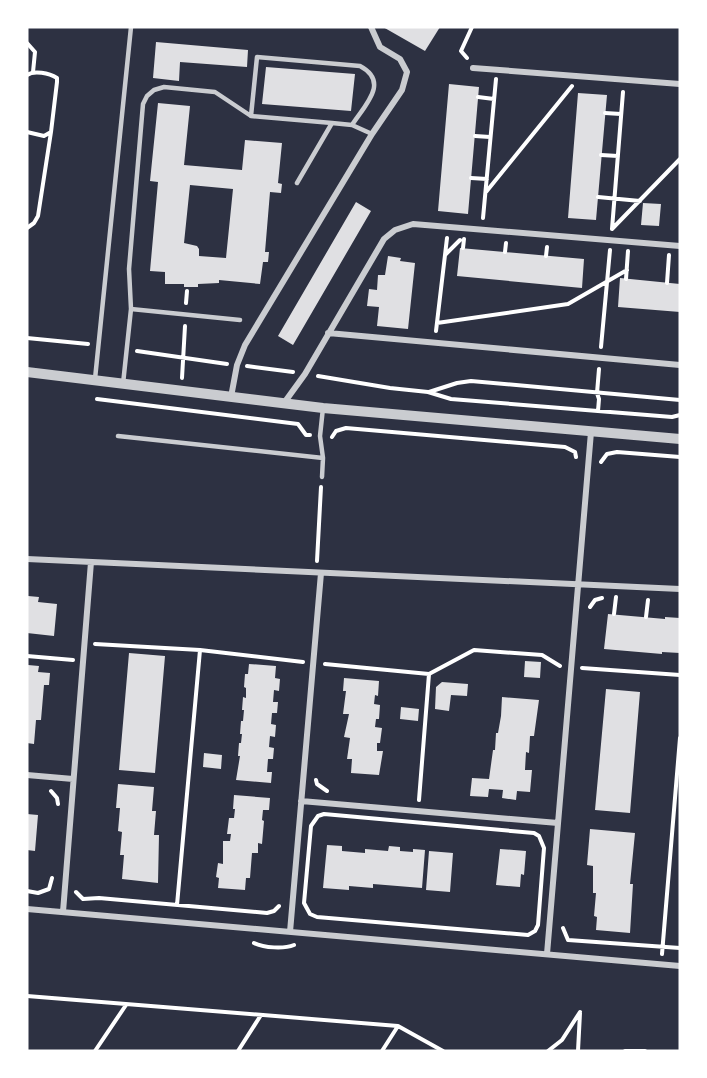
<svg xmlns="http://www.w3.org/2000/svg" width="707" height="1078" viewBox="0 0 707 1078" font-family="'Varela Round',sans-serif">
<rect width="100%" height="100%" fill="#2d3142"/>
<path fill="#e0e0e3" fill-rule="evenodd" d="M383 27H440L425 51Z
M156 42 248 50 247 67 180 62 179 81 153 78Z
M266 67 355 74 351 111 262 104Z
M449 84 479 87 468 214 438 211Z
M578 93 607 95 596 220 568 218Z
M158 103 190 106 184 165 242 170 245 140 282 143 278 183 282 184 281 193 270 192 265 252H269L268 262H263L260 284 219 280V283L198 284V287H184V284H165V272L150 271 158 182 150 181ZM190 185 233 189 226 258 199 256V249L197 246 184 243Z
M356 202 371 211 293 345 278 336Z
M643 203 661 204 659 226 641 225Z
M460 248 584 259 582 288 457 276Z
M388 256 401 258 400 261 415 263 408 329 377 326 379 307 367 306 369 289 377 290 378 275H385Z
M620 278 680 284V312L618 307Z
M28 596 39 597 38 602 57 604 54 636 27 633Z
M608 614 665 619V617L680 618V653L662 652V654L604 649Z
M129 653 165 656 155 773 119 770Z
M525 661 541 662 540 678 524 677Z
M249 664 276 666 275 678 280 679 279 691 274 690 273 702H278L277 713H272L271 724 276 725 275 737 270 736 269 747 274 748 273 759H268L267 772H272L271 783 236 780 240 756H238L239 743H241L242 734H240L241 721H243L244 710H242L243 697 246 698V688L244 687 245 674H248Z
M28 665 39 666 38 672 50 673 49 685H44L41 720H36L34 744 27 743Z
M344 678 379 681 378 696 375 695 374 704 380 705 379 719H376L375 727 382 728 380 743H377V751H383L379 775 351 773 352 759H347L350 738 344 737 349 714H343L346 691H343Z
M442 682 468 684 467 696 451 695 449 711 435 709 436 687Z
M606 689 640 692 630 813 595 810Z
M502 697 539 700 534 736H530L529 753 526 752 525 770H532L530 792 517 791 516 800 502 798 503 790 489 789 488 797 470 796 472 778 489 779 493 750H495L496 733H498L501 716Z
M401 707 419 709 418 721 400 719Z
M204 753 222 755 221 769 203 767Z
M118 784 154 787 152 811H156L154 835H159L158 883 122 879 124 855H120L122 832 118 831 120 808H116Z
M234 795 270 798 269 810H263L262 820 264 821 262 844 258 843V853H252L250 878H246L245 890 218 888 219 878 216 877 218 863 223 864V841H230L231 834H227L229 818H234L235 809H233Z
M27 814 38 815 35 851 27 850Z
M590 829 635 833 630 884H633L630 933 596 930 597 917 594 916 596 893H593V866L587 865Z
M327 845 342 846V851L365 853V849L388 851 389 846 400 847V851L413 852V849L425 850 422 888 373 884V888L349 886V890L323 888Z
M500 849 526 851 524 875 521 874 520 887 496 885Z
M429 851 453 853 450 892 426 890Z"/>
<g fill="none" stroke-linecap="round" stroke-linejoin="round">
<path stroke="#fff" stroke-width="4" d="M27 43 35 52 33 72
M467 58 461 51 472 27
M27 75C34 70 49 73 57 78V82L51 132 44 136 27 132
M623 92 612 229 680 159
M478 97 494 99
M605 113 621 114
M475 136 490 137
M601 155 618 156
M471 178 487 179
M486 192 572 86
M598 197 640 201
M483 218 496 79
M27 228 34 223 38 216 51 132
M447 238 445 255 460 240
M463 248 464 239
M505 252 506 243
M546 256 547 247
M626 279 628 251
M667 283 669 255
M186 303 187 291
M437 323 568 304 627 270
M436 331 445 255
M27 338 88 344
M601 347 610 250
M137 351 227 364
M247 366 293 372
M318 376 390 388 428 392 451 399 672 417 680 415
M182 378 185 326
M429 392 457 383 471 381 680 400
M97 399 298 424 306 435H310
M598 411 599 399 597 393 599 369
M332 437 336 431 346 428 565 447 575 452 576 457
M601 462 607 454 617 452 680 457
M317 561 321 487
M590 607 595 600 602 598
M614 614 616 597
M646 617 648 600
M95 644 200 650 303 662
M27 656 73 660
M325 664 429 674 474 650 542 655 560 666
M582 668 680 675
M316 780 317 784 327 791
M51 791 57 798 58 804
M419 800 429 674
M324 814 534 833 539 836 544 848 538 925 535 931 528 935 317 917 310 914 304 903 311 826 318 816Z
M27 891 38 893 49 889 52 878
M76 892 83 899 99 898 267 913 274 911 279 906
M177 905 200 650
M563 928 568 940 680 948
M254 943C264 948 284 949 294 945
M662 954 680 738
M27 996 398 1026 443 1051
M95 1051 126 1005
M238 1051 261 1015
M382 1051 398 1026
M548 1051 562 1040 580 1012
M578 1051 580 1013
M625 1051H645"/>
<path stroke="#caccd0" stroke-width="4.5" d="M251 116 257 57 360 66C390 82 365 105 352 125L332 123
M352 125 372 134
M131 309 240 320
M95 379 131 27
M123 384 131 309 129 269 143 104 147 96 154 90 164 87 215 92 251 116 332 123 297 183
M118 436 323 458
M322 477 323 458 320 436 323 408"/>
<path stroke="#caccd0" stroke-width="6" d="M473 68 680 84
M328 333 680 365
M231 397 237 365 245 345 372 134 402 90 407 72 400 59 380 47 371 27
M284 403 305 374 384 239 395 230 413 224 680 246
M27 559 680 589
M27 775 73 779
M301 801 558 823
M27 909 680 966
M63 912 91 562
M290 932 321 573
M547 954 591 432"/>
<path stroke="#caccd0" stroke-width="10" d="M27 372 323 408 680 439"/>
</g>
<rect width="707" height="1078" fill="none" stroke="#ffffff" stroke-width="57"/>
</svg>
